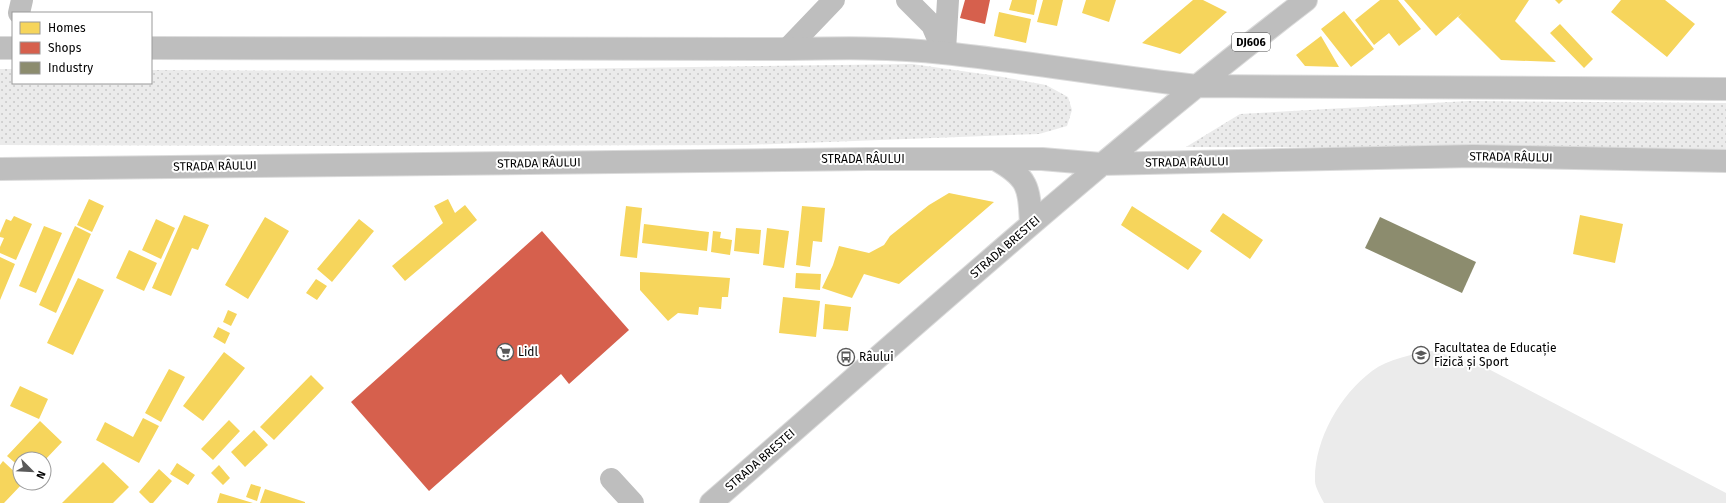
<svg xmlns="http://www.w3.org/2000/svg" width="1726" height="503" viewBox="0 0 1726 503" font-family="'Fira Sans',sans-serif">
<defs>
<pattern id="grass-dots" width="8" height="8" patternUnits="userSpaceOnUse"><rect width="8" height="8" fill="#ebebeb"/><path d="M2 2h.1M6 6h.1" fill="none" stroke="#c8c8c8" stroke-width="1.8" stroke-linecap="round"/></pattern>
</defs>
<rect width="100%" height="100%" fill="#fff"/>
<path fill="url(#grass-dots)" d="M912 64 997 76 1046 85 1068 97 1072 110 1067 126 1039 134 747 145 357 146 0 145V69H13V83H151V70L412 71Z
M1468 101 1726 103V149L1186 147 1240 114Z"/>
<path fill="#ebebeb" d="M1432 351 1475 362 1726 493V503H1324C1321 497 1315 487 1315 481 1314 440 1340 395 1372 371 1388 359 1413 354 1432 351Z"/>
<path fill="#f6d55c" d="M1012 0H1037L1034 15 1009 10Z
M1043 0H1063L1057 26 1037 22Z
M1086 0H1116L1109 22 1082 13Z
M1193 0H1203L1227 12 1180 54 1142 43Z
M1380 0H1398L1421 29 1399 46 1389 33 1374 45 1355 20Z
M1404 0H1529L1515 21 1556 62 1501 60 1458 17 1462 13 1436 36Z
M1555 0H1563L1559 4Z
M1621 0H1665L1695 24 1667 57 1611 12Z
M1344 11 1374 49 1351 67 1321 29Z
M999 12 1031 19 1026 43 994 36Z
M1560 24 1593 59 1584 68 1550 33Z
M1321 36 1339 67 1305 66 1296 55Z
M949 193 994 202 899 284 864 274 852 298 822 288 833 265 839 246 869 253 884 245 890 236 929 205Z
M89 199 104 206 92 232 77 225Z
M448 199 455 213 465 205 477 220 405 281 392 266 443 223 434 206Z
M626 206 642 208 637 258 620 256Z
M802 206 825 208 822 242 813 241 810 267 796 265Z
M1132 206 1202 251 1188 270 1121 225Z
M1223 213 1263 240 1250 259 1210 231Z
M184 215 209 225 198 250 192 248 171 296 152 288Z
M1580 215 1623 224 1615 263 1573 254Z
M14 216 32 224 16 260 0 253V247L4 238 0 237V233L6 219 11 221Z
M265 217 289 231 248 299 225 285Z
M156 219 175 228 161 259 142 250Z
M359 219 374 231 332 282 317 269Z
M644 224 709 232 707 251 642 243Z
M44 226 62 233 36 293 19 286Z
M75 226 91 234 56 313 39 305Z
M736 228 761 230 759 254 734 251Z
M767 228 789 231 784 268 763 265Z
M713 231 721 232 720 238 732 240 730 255 711 252Z
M129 250 157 263 144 291 116 278Z
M0 257 15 264 0 300Z
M640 272 730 278 728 297H722L721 309 699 307 698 315 678 313 668 321 640 290Z
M796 273 821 274 820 290 795 288Z
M78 278 104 290 73 355 47 343Z
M316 279 327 286 317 300 306 293Z
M783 297 820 301 816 337 779 333Z
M825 304 851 307 848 331 823 329Z
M228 310 237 314 231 326 223 322Z
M218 327 230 333 225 344 213 337Z
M224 352 245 368 203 421 183 406Z
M169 369 185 377 161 422 145 413Z
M311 375 324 388 274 440 260 427Z
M20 386 48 399 39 419 10 406Z
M143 418 159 426 139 463 96 440 105 422 133 437Z
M229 420 240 431 213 460 201 449Z
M40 421 62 442 44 461V459H20V467L7 456Z
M254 430 268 445 245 467 231 452Z
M3 461 20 477V483H23L4 503H0V465Z
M103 462 129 487 113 503H62Z
M177 463 195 475 188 485 170 474Z
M219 465 230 478 223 485 211 473Z
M159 469 172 481 153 503H150L139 492Z
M251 484 261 487 257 501 246 497Z
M265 489 305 502V503H260Z
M220 493 253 503H217Z"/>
<path fill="#d6604d" d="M965 0H990L985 24 960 18Z
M542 231 629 330 569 384 561 374 429 491 351 402Z"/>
<path fill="#8c8c6e" d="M1380 217 1476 262 1462 293 1365 248Z"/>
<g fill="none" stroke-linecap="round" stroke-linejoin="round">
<g stroke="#dbdbdb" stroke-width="24">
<path id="major" d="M0 48H13
M151 48 787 49C840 48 892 47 944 53 1029 62 1113 77 1197 86L1726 89
M995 159C1029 178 1029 187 1031 224
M0 169 868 159H1042L1101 164 1473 156 1726 161
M711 503C907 333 1100 158 1306 0"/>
</g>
<path stroke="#bebebe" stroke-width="22" d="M907 0 932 25 944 53
M19 13 22 0
M787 49 834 0
M945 50 948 0
M611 479 633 503"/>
<use href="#major" stroke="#bebebe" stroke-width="22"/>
</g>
<defs>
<g id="supermarket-ring" transform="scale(0.9)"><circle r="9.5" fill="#fff" stroke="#595959" stroke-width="1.5"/><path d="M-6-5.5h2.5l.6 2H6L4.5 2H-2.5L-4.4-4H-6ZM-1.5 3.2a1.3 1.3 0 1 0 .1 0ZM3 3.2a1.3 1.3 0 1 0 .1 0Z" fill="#595959"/></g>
<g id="university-ring" transform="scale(0.9)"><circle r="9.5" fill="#fff" stroke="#595959" stroke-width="1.5"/><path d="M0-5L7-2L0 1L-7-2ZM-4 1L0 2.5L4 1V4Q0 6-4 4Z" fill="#595959"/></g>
<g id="bus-ring" transform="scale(0.9)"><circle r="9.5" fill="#fff" stroke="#595959" stroke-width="1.5"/><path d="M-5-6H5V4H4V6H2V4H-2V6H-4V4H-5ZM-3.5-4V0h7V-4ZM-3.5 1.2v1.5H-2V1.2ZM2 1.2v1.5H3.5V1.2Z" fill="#595959"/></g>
</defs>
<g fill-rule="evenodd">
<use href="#supermarket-ring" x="505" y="352"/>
<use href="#university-ring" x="1421" y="355"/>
<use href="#bus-ring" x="846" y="357"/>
</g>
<g text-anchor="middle" stroke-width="4" stroke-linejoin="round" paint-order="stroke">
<rect fill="#fff" stroke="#4c4c4c" stroke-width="1" x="1232" y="33" width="38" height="18" rx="3"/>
<g font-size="11" font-weight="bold" fill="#000">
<text x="1251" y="46">DJ606</text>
</g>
<g font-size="12" fill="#000" stroke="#fff">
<text transform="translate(1511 157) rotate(1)" y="4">STRADA RÂULUI</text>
<text x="863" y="163">STRADA RÂULUI</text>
<text transform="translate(1187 162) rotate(-1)" y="4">STRADA RÂULUI</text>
<text transform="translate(539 163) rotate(-1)" y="4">STRADA RÂULUI</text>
<text transform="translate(215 166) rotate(-1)" y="4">STRADA RÂULUI</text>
<text transform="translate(1005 247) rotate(-41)" y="4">STRADA BRESTEI</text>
<text transform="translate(760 460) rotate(-41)" y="4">STRADA BRESTEI</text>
</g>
<g font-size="12" fill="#000" stroke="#fff" text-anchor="start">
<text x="1434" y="352">Facultatea de Educație<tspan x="1434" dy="14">Fizică și Sport</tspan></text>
<text x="518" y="356">Lidl</text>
<text x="859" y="361">Râului</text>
</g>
</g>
<rect x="12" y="12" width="140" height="72" fill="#ffffff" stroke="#999999"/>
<rect x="20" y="22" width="20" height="12" fill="#f6d55c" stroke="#999999"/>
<text x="48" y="32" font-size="12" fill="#000000">Homes</text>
<rect x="20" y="42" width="20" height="12" fill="#d6604d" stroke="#999999"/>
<text x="48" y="52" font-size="12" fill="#000000">Shops</text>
<rect x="20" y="62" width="20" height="12" fill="#8c8c6e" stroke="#999999"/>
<text x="48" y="72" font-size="12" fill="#000000">Industry</text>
<g transform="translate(32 471) rotate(114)"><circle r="19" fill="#ffffff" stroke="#999999"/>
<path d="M0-3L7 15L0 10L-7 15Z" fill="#595959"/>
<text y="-6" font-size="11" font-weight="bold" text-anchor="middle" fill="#000000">N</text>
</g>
</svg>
